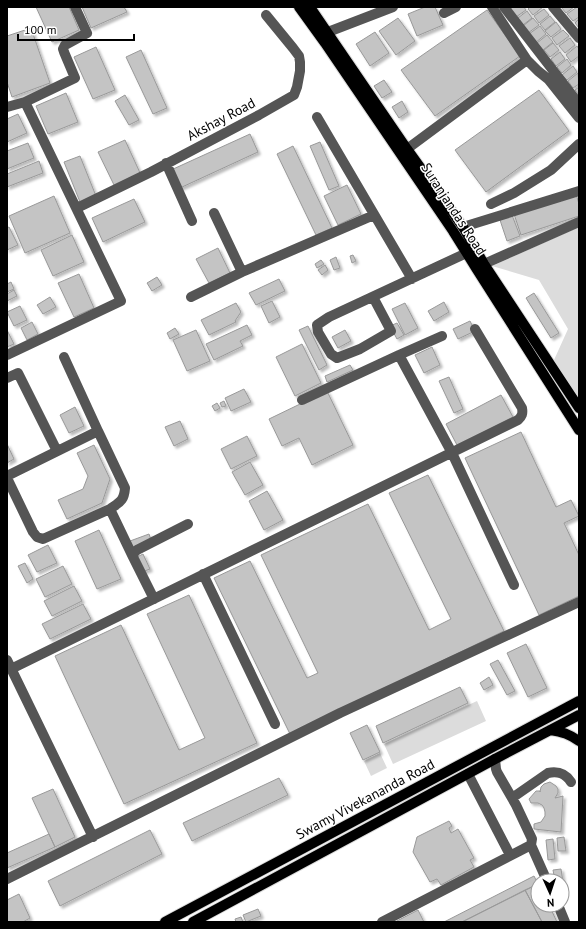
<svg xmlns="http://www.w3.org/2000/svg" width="586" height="929" viewBox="0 0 586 929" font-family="'PT Sans',sans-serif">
<defs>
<filter id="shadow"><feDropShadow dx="2.5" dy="2.5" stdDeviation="1" flood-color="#0004"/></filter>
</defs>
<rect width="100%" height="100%" fill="#fff"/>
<path fill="#dcdcdc" d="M579 227V400L554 360 568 329 539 280 492 266Z
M477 701 486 721 393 764 384 744Z
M380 753 387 768 371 776 364 761Z"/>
<path fill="#c4c4c4" stroke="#999" filter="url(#shadow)" d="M36 7H69L79 30 52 42Z
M82 7H124L127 12 91 28Z
M425 7H435L443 25 417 36 408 14Z
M513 7H524L526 10 516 17 510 9Z
M530 7H543L533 15 528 9Z
M561 7H574L566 13Z
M577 7 579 8V17L573 21 567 14Z
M544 9 549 15 539 23 534 16Z
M487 10 520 56 435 116 401 70Z
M527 11 532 18 523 25 518 18Z
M550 16 555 22 545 30 540 24Z
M398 18 415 41 396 55 379 31Z
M533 18 539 25 528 33 523 26Z
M579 19V28L575 23Z
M556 22 561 29 551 37 545 31Z
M540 26 546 34 535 43 529 34Z
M31 28 50 83 12 97 7 82V36Z
M563 30 569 36 557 45 552 38Z
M375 32 389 53 370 66 356 44Z
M547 35 553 42 543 50 537 43Z
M570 38 575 45 565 53 559 46Z
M553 43 559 50 550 57 544 50Z
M577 46 579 49V56L571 62 566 55Z
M96 47 115 90 93 99 74 57Z
M141 50 167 108 153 114 126 57Z
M560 52 565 59 556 66 551 59Z
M567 59 571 65 562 73 557 67Z
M573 66 577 72 567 80 562 75Z
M578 73 579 84 573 88 568 81Z
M384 80 392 92 382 98 374 86Z
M579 87V95L575 90Z
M539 90 569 131 486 192 455 150Z
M66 93 78 122 48 134 36 106Z
M125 95 139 120 129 125 115 101Z
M402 101 408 112 399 118 392 107Z
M18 114 27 133 7 142V119Z
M250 134 258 152 180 188 171 170Z
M125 140 141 175 115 187 98 152Z
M320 142 339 186 329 190 310 146Z
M28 143 34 158 7 169V151Z
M293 146 332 228 316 235 277 154Z
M80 156 96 196 80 202 64 162Z
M39 161 43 173 7 187V174Z
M347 185 361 214 338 225 324 196Z
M576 194 579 204V216L521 235 514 214Z
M54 196 70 233 25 253 9 216Z
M134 199 145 222 103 242 92 218Z
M512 215 520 236 507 241 500 220Z
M9 227 18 245 7 250V228Z
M72 235 84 262 53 276 41 250Z
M218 248 230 273 209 283 196 259Z
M353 255 356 261 352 263 350 256Z
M336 257 340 268 334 270 330 260Z
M321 260 324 264 317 268 315 264Z
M325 265 328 270 322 275 318 270Z
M79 274 94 308 74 317 58 283Z
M157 277 162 285 152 291 147 283Z
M279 279 285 291 256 305 249 293Z
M11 282 14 289 7 292V284Z
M14 290 17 296 7 301V294Z
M534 293 559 333 551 338 526 298Z
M50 297 56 307 43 314 37 305Z
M272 301 280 317 269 323 261 306Z
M444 302 449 312 434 321 428 311Z
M236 303 241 312 235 321 236 322 209 335 201 320Z
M405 303 418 328 405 335 392 309Z
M20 306 27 320 14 326 7 312Z
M470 321 475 331 458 339 453 329Z
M32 322 38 334 27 340 21 328Z
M397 323 404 335 397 339 390 326Z
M247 325 252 335 240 341 243 346 214 360 206 344Z
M308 326 327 365 319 370 299 330Z
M175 328 179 334 170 339 167 333Z
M7 330 14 344 7 347Z
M196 330 210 361 187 371 173 340Z
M345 330 351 341 338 348 332 337Z
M302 344 321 383 295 396 276 357Z
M432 347 440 365 424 373 415 355Z
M350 365 353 370 327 382 325 376Z
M449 377 463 409 454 413 439 381Z
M244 389 251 402 231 411 225 398Z
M327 391 353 445 312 465 299 438 282 446 269 419Z
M501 395 513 417 457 445 446 424Z
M224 401 226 406 222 407 220 403Z
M217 403 220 408 215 411 212 406Z
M75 407 84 426 69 433 60 415Z
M180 421 188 439 174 446 165 427Z
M521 432 556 507 571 500 579 516 564 523 579 555V596L539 615 465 458Z
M247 436 257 456 231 469 221 449Z
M7 444 14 459 7 463Z
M94 445 110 479 102 503 67 519 58 500 83 489 88 476 77 453Z
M250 462 263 485 245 495 232 472Z
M428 475 504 631 290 734 214 578 250 561 307 678 318 673 261 555 368 504 429 630 451 619 389 493Z
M267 491 283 520 264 530 249 501Z
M99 530 121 579 97 589 75 541Z
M149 534 151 540 133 547 130 541Z
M48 545 57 563 37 572 28 555Z
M143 554 150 569 142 572 135 558Z
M25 563 33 579 27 583 18 566Z
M63 566 72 584 45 597 36 579Z
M74 586 82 601 52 616 44 601Z
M189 595 257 743 124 804 55 656 121 625 179 750 205 738 147 614Z
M83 604 91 619 50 639 42 624Z
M526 644 547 688 528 697 507 653Z
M498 660 515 691 507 695 490 664Z
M489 677 493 685 484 690 480 683Z
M460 687 468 703 383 743 376 726Z
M367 725 380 752 363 760 350 733Z
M279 778 288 795 192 841 183 823Z
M550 782 556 786 558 789V793L555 798 563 796 561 832 534 829V824L541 822 545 816V812L544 808 542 805 538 803H531L529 799 536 791H540V792L541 787 544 784Z
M53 789 75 837 55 847 32 798Z
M449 821 452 826 449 828 451 833 458 829 474 858 470 860 474 867 441 885 437 879 430 882 413 852 417 837Z
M150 830 162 854 60 906 48 881Z
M49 834 55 847 7 868V853Z
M564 837 566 851H558L557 838Z
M553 839 555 859 548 860 546 840Z
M561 869 565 895H562V881H555L553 870Z
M534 876 538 884 462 922H444Z
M538 884V905H549L557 922H542L525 890Z
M525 890 542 922H462Z
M19 894 30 918 23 922H7V900Z
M258 909 261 916 246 922 243 915Z
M418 910 424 922H395Z
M241 917 243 922H236L235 919Z"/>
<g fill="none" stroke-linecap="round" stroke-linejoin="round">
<g stroke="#dbdbdb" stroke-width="12">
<path id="major" d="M299 7 325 43 453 231 476 268 579 430
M310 7 407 149 463 227 484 264 579 408
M550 730C563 732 569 734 579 741
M165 922 579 701
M193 922 495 759 579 715"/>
</g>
<path stroke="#555" stroke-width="10" d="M492 7 527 60 538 71 548 79 579 118
M504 7 579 104
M553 7 579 38
M444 13 456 7
M321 36 328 32 393 7
M25 102 75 78 64 52 63 49 65 45 87 33 75 7
M7 107 25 102 121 301 7 355
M317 117 412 279
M407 149 527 60
M166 163 192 221
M491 204 514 193 551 170 579 144
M77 208 151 172 259 115 294 95 297 87 300 71V62L299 56 293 48 266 15
M214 213 242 272
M463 227 579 191
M484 264 579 222
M191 297 242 272 374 215
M373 297 391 331 360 349 337 358 331 354 318 332 317 325 329 317 473 250
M399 355 442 336
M7 378 18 373 57 451
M302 400 399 355 452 453 514 585
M98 431 125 488C124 501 120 502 110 509
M7 476 98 431 64 357
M7 478 33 532 37 537 43 539 110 509 133 557
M203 574 275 724
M154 599 133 557 134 553 137 550 188 524
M7 660 93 837
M11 669 518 420C522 416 523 414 522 408L475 329
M468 774 510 855
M512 798 548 773C558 771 565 773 571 782
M531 845 547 881
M7 879 340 713 579 602
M558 905 565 922
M382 922 531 845 532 839 516 805 497 772 496 769 495 759"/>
<use href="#major" stroke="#000" stroke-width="10"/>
</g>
<g text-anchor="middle" stroke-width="3" stroke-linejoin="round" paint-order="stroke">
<g font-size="14" fill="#000" stroke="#fff">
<text transform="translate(221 119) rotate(-28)" y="5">Akshay Road</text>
<text transform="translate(454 209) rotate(57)" y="5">Suranjandas Road</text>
<text transform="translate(365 799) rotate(-28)" y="5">Swamy Vivekananda Road</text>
</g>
</g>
<rect width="586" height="929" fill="none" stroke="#000000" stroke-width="16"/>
<g transform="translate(550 893) rotate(177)"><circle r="19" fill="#ffffff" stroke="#999999"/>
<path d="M0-3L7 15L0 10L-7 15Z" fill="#000000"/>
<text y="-6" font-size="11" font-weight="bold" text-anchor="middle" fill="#000000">N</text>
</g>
<path d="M18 34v6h116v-6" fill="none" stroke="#000000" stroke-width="2"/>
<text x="24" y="34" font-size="12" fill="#000000" stroke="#ffffff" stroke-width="3" paint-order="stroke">100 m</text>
</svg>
